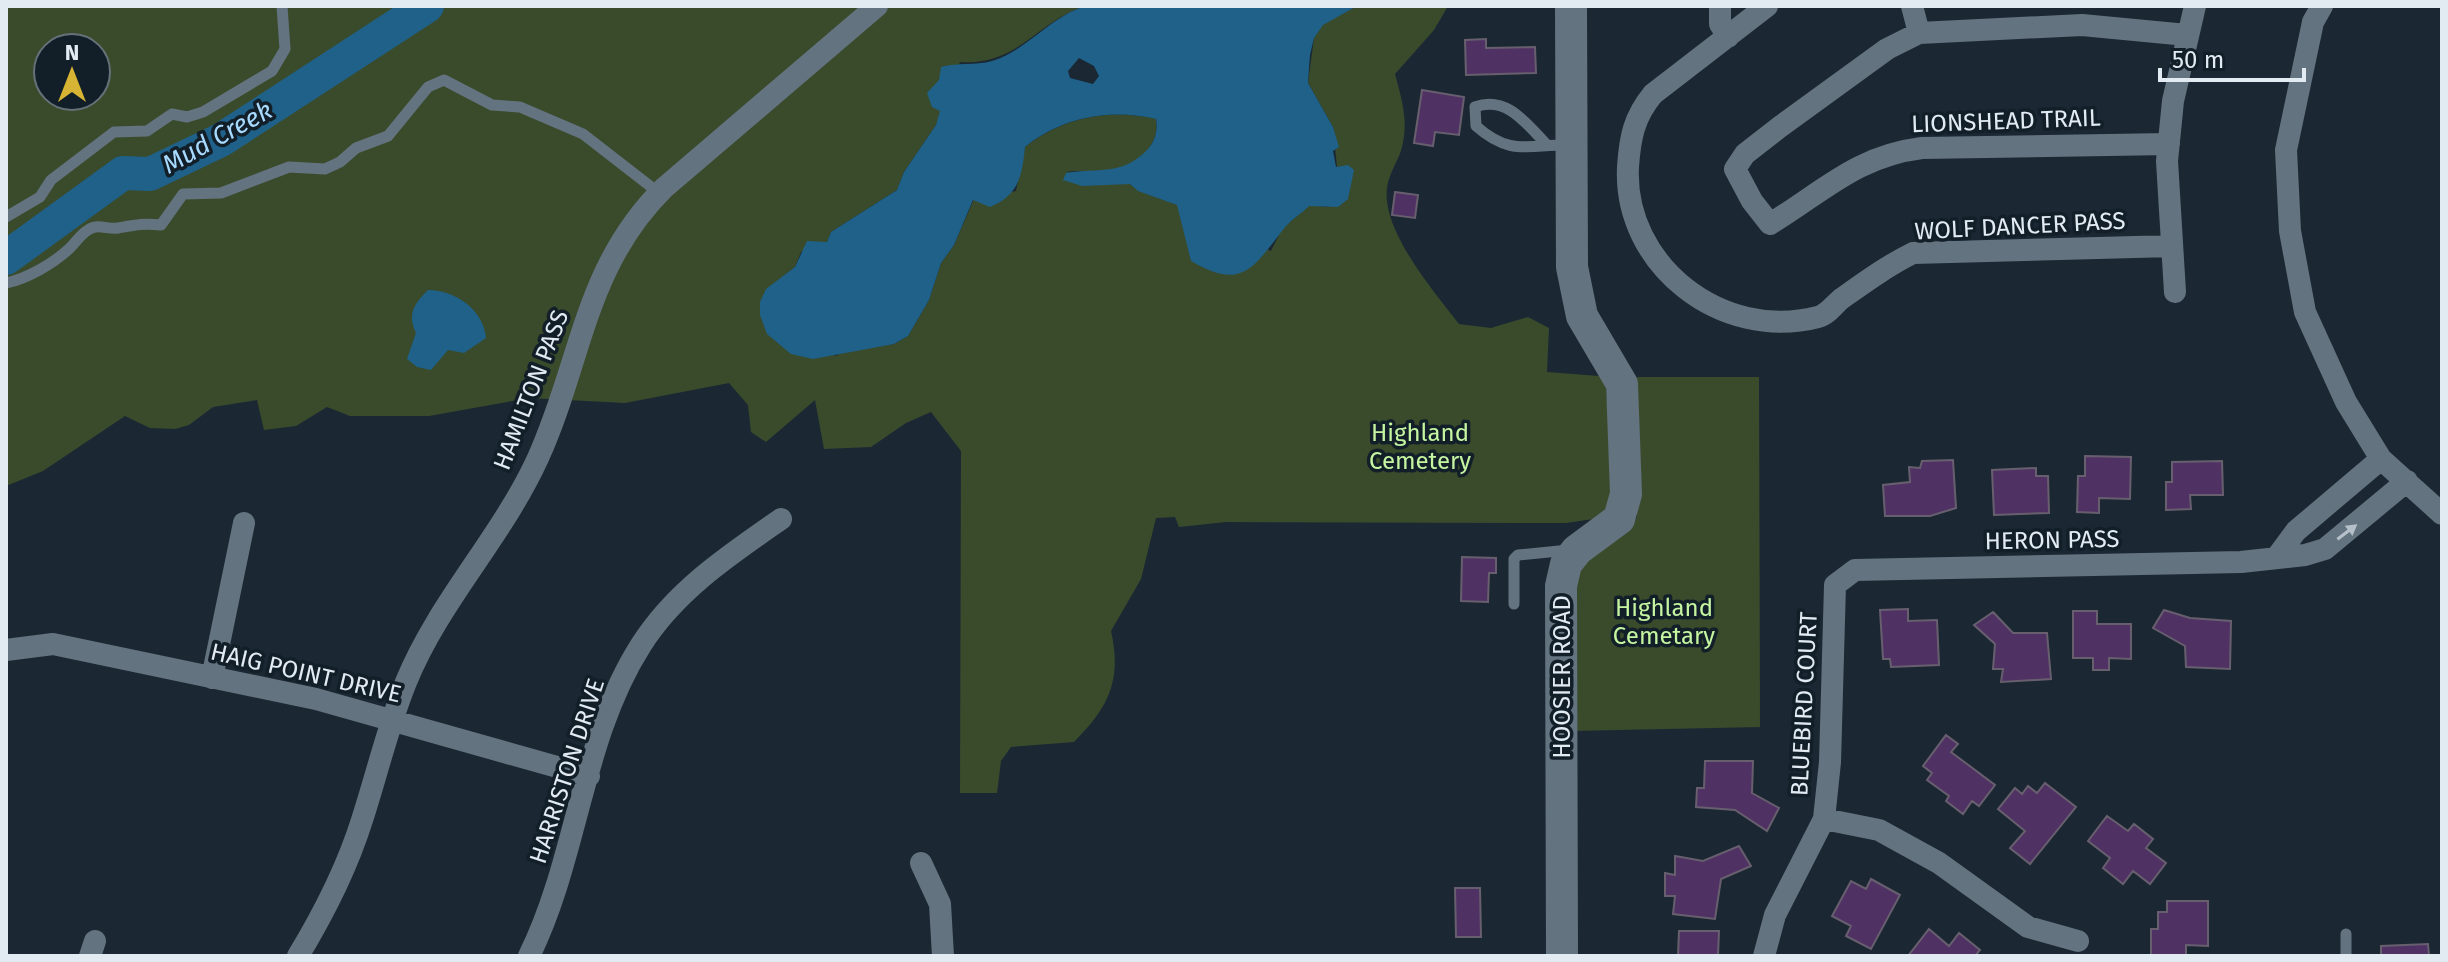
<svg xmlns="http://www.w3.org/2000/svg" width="2448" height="962" viewBox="0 0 2448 962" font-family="'Fira Sans',sans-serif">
<rect width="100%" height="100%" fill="#1b2833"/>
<path fill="#3a4b2c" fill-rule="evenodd" d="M6 6H1085C1036 22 1018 66 960 62L936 125 904 172 897 190 831 232 827 242 801 252 795 267 781 278 835 356 850 349 894 344 908 336 929 300 941 263 954 245 974 199 1016 191 1025 147C1063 117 1110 108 1156 119 1161 150 1130 169 1104 172 1092 174 1083 169 1066 172L1130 184 1139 191 1178 205 1271 251 1282 229 1309 205 1328 207 1337 167 1333 127 1308 83 1314 38 1323 24 1357 6H1448L1434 30 1395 74C1401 97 1408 118 1403 142 1400 163 1384 175 1387 201 1391 241 1435 293 1459 324L1491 328 1528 317 1549 328 1547 372 1599 376 1606 387 1613 497 1600 518 1566 523 1226 522 1179 527 1175 517 1156 518 1141 579 1111 631C1122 680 1109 707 1074 742L1011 747 1001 761 997 793H960L961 451 931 412 906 423 871 447 824 449 815 400 766 442 751 432 748 405 729 383 625 403 529 398 429 416H350L327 407 296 426 264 430 257 400 213 407 189 425 175 429 150 428 125 416 43 471 6 486ZM48 48H96V96H48Z
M1636 377H1759L1760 727 1572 731 1574 568 1628 532 1637 517Z"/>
<path fill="#1f6189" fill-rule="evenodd" d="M1085 6H1357L1323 25 1314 38 1310 55 1308 83 1333 127 1339 147 1333 151 1336 167 1348 165 1354 170 1348 199 1338 207 1309 206C1301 214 1289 221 1282 231 1252 270 1241 290 1191 261L1177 205 1138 191 1130 184 1082 186 1063 180 1066 173C1098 167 1122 177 1148 149 1155 141 1158 130 1156 119 1110 108 1062 117 1025 147 1022 176 1019 195 990 207L973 200 954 245 941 263 929 300 908 336 894 344 813 359 791 354 767 334 760 315V302L766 289 795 267 807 241 827 242 831 232 897 190 904 172 936 125 940 111 932 107 927 93 939 80 941 67C958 62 975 66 992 61 1026 51 1050 17 1085 6ZM1079 58 1094 66 1099 76 1093 84 1070 78 1068 71Z
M428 290C455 290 484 310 486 338L464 353 448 350 431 370 417 367 407 359 416 333C407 314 414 304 428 290Z"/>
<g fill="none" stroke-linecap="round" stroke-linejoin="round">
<path stroke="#1f6189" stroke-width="34" d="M6 258 123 173 150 174 221 140 427 6"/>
</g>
<path fill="#503164" stroke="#675f6e" stroke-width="2" d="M1486 39V48L1535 47 1536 73 1466 75 1465 40Z
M1422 90 1464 97 1459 135 1435 132 1433 146 1414 143Z
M1395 192 1418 195 1415 218 1392 215Z
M2085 456 2131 457 2130 499 2099 498V513L2077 512 2078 476H2085Z
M1953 460 1956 508 1930 516H1885L1883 485 1910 482 1909 467 1920 468 1922 461Z
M2222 461 2223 495H2190L2191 509 2166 510V482H2172V462Z
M2036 468V476H2048L2049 513 1994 515 1992 470Z
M1462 557 1496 558V573H1489L1488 602 1461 601Z
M1908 609V621L1937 620 1939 665 1891 667 1890 659H1883L1880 610Z
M2164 610 2190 618 2231 621 2230 669 2186 667 2185 646 2153 628Z
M2073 611H2097V624H2131V659L2109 658V670H2093V658H2073Z
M1993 612 2013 633H2047L2051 679 2001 682 2003 669H1993L1995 644 1974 625Z
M1946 735 1958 744 1951 752 1995 785 1979 806 1972 801 1963 814 1946 801 1949 796 1927 780 1932 773 1923 766Z
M1705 761H1753L1752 793 1779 808 1767 831 1735 810 1696 807 1697 788H1704Z
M2045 783 2076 807 2030 864 2010 848 2025 831 1998 809 2015 788 2022 794 2028 786 2037 793Z
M2107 816 2128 831 2134 824 2153 839 2146 848 2166 863 2150 884 2133 871 2123 884 2103 868 2110 858 2088 841Z
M1739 846 1751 866 1721 879 1715 919 1673 914 1675 896H1665V873L1675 875V856L1703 861Z
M1871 879 1900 895 1871 949 1846 936 1851 926 1832 916 1851 881 1866 889Z
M1455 888H1480L1481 937H1456Z
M2167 901H2208V946L2186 945V956H2151V929H2158V912H2167Z
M1929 929 1949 946 1959 933 1980 950 1975 956H1908Z
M1679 931H1719L1718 956H1678Z
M2428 944 2429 956H2381V946Z"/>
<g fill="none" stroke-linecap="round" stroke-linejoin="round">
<path stroke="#647380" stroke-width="11" d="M1546 144C1526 123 1506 95 1475 107L1476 126C1511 157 1529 144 1571 145
M6 217 40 197 51 180 114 132 147 131 172 114 187 117 203 112 272 71 285 49 282 6
M6 283C27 279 54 263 70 248 76 242 81 234 88 230 98 223 108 230 118 228 135 225 144 223 161 225L183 194 221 193 289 167 325 169 340 162 356 148 388 136 428 87 444 80 492 105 520 107 583 134 659 193
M1514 604V559L1518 555 1569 550
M2346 934V956"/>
<path stroke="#647380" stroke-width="22" d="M1720 6V24L1728 37
M1767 6 1653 94C1634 117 1630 137 1628 167 1623 265 1722 342 1818 317 1827 315 1834 305 1841 299 1865 282 1887 266 1913 253L2172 246
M1912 6 1919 33
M2322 6 2313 22 2286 150 2290 231 2305 312 2346 402 2381 459 2442 514
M2169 144 1922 148C1857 156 1824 191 1770 224L1752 201 1735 169 1745 154 1781 126 1887 49 1919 33 2082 25 2187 35
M2175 292 2167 161 2173 101 2195 6
M2276 558 2296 531 2381 459
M6 650 53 644 316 699 589 776
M212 678 244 523
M1824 819 1879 830 1939 863 2028 927 2078 941
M921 863 940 904 943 956
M90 956 95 941
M298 956C324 913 347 868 362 820 377 774 388 726 406 682 439 601 502 537 538 458 582 361 584 267 664 188L877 6
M529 956C578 857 581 739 641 645 675 591 729 555 781 519
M1764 956 1775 915 1824 819 1830 762 1835 585 1855 570 2241 562 2305 555 2325 549 2407 481"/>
<path stroke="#647380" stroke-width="32" d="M1562 956 1561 586 1566 564 1577 550 1619 519 1626 494 1622 384 1582 316 1572 267 1571 6"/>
</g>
<defs><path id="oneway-solid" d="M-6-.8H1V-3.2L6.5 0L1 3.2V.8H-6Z" transform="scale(2)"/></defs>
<use fill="#b6c0ca" href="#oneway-solid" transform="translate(2347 532) rotate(-37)"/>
<g text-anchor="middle" stroke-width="7" stroke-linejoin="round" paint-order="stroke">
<g font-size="24" fill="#e2eaf2" stroke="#121f29">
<text transform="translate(2006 121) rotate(-2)" y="8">LIONSHEAD TRAIL</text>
<text transform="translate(2020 226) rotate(-3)" y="8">WOLF DANCER PASS</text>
<text transform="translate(531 390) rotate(-69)" y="8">HAMILTON PASS</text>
<text transform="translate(2052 540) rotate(-1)" y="8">HERON PASS</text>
<text transform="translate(306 673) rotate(13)" y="8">HAIG POINT DRIVE</text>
<text transform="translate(1562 677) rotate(-90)" y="8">HOOSIER ROAD</text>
<text transform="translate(1804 704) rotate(-87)" y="8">BLUEBIRD COURT</text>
<text transform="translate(567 771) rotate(-72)" y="8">HARRISTON DRIVE</text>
</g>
<g font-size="24" fill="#c5f5a0" stroke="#121f29">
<text x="1420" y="441">Highland<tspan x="1420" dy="28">Cemetery</tspan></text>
<text x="1664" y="616">Highland<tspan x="1664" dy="28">Cemetary</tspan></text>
</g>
<g font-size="26" font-style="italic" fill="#a7dafe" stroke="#121f29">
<text transform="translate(217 137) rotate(-29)" y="9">Mud Creek</text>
</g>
</g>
<rect width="2448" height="962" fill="none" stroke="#e2eaf2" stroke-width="16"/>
<g transform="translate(72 72)"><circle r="38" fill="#121f29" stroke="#657079" stroke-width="2"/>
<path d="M0-6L14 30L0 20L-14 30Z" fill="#d7b434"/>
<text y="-12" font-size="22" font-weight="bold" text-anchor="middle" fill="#e2eaf2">N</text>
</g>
<path d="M2160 68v12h144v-12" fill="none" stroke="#e2eaf2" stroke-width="4"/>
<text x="2172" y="68" font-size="24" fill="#e2eaf2" stroke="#121f29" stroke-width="6" paint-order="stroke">50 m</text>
</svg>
